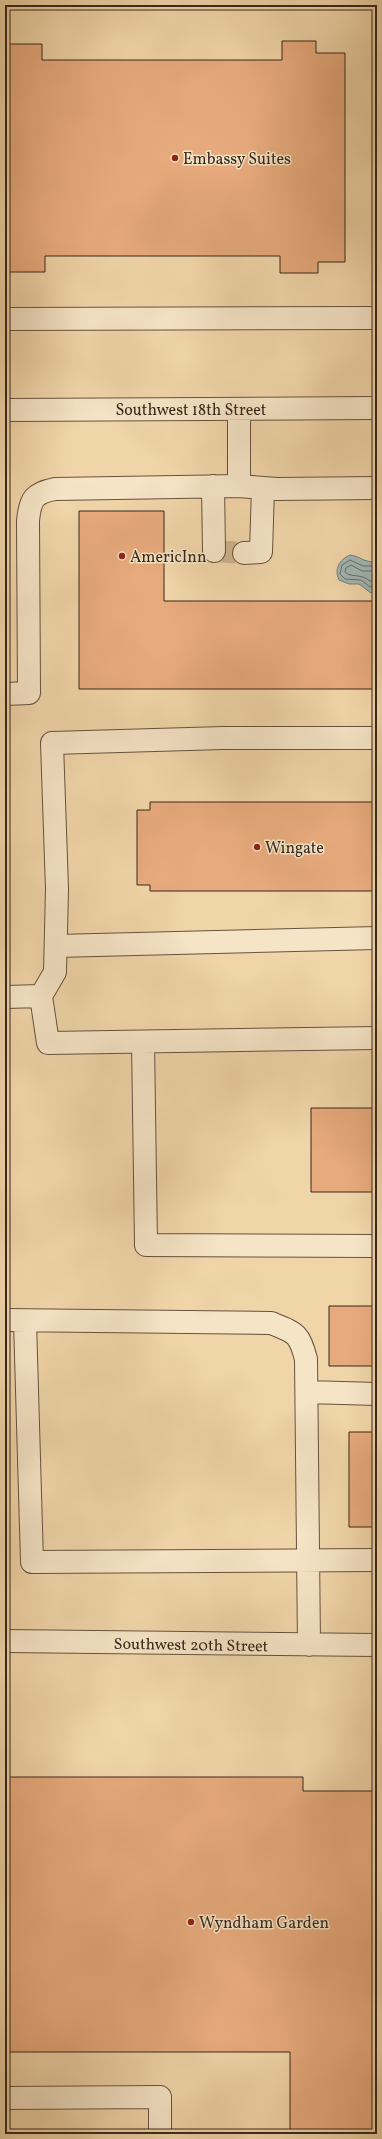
<svg xmlns="http://www.w3.org/2000/svg" width="382" height="2139" viewBox="0 0 382 2139" font-family="Vollkorn,serif">
<rect width="100%" height="100%" fill="#f0d5a8"/>
<filter id="stains"><feTurbulence type="fractalNoise" baseFrequency=".005" numOctaves="4"/><feColorMatrix values="0 0 0 0 .2 0 0 0 0 .09 0 0 0 0 .02 0 0 0 .5 -.17"/></filter>
<radialGradient id="worn" r=".72"><stop offset=".6" stop-color="#630" stop-opacity="0"/><stop offset="1" stop-color="#630" stop-opacity=".3"/></radialGradient>
<path fill="#a0b6b3" stroke="#767d77" d="M350 555C362 557 362 562 377 562V587L371 593 359 584H349L339 580C334 569 339 560 350 555Z"/>
<g fill="none" stroke-linecap="round" stroke-linejoin="round">
<path stroke="#6c6e68" stroke-width="1" d="M377 566H363L350 560 342 565 340 574 345 579 361 580 370 587 377 585
M377 571H362L351 565 346 568 345 572C351 578 360 573 370 581L377 580"/>
</g>
<path fill="#e7aa7c" stroke="#38271c" d="M282 41H316V53H345V262H318V273H280V256H45V272H9V262H5V53H9V44H42V60H282Z
M79 511H164V601H377V689H79Z
M150 802H377V891H150V885H137V810H150Z
M311 1108H377V1192H311Z
M329 1306H377V1366H329Z
M349 1432H377V1527H349Z
M5 1777H303V1791H377V2134H290V2052H5Z"/>
<g fill="none" stroke-linecap="round" stroke-linejoin="round">
<path stroke="#cbb28c" stroke-width="22" stroke-dasharray="22 11" stroke-linecap="butt" d="M214 551 244 553"/>
<g stroke="#66523f" stroke-width="24">
<path id="minor" d="M5 319 377 318
M5 410 377 408
M213 486 214 551
M239 486 277 489 377 488
M244 553 261 552 263 488
M5 694 29 693 28 521C30 499 34 493 55 489L239 486V409
M56 946 377 938
M41 996 48 1043 377 1038
M5 997 41 996 55 972 57 889 52 743 223 738H377
M143 1042 146 1245 377 1246
M5 1320 271 1323C296 1333 299 1333 306 1359L309 1645
M25 1321 32 1562 377 1560
M307 1392 377 1394
M5 1641 377 1645
M5 2098 160 2097V2134"/>
</g>
<use href="#minor" stroke="#f5e4c6" stroke-width="22"/>
</g>
<g fill="#8f2418" stroke="#f5e4c6" stroke-width="1.5">
<circle cx="175" cy="158" r="4"/>
<circle cx="122" cy="556" r="4"/>
<circle cx="257" cy="847" r="4"/>
<circle cx="191" cy="1922" r="4"/>
</g>
<g text-anchor="middle" stroke-width="3" stroke-linejoin="round" paint-order="stroke">
<g font-size="16" fill="#38271c" stroke="#f5e4c6" text-anchor="start">
<text x="183" y="164">Embassy Suites</text>
<text x="130" y="562">AmericInn</text>
<text x="265" y="853">Wingate</text>
<text x="199" y="1928">Wyndham Garden</text>
</g>
<g font-size="16" fill="#38271c" stroke="#f5e4c6">
<text x="191" y="415">Southwest 18th Street</text>
<text transform="translate(191 1644) rotate(1)" y="6">Southwest 20th Street</text>
</g>
</g>
<rect width="382" height="2139" fill="none" stroke="#f0d5a8" stroke-width="20"/>
<rect x="6" y="6" width="370" height="2127" fill="none" stroke="#38271c" stroke-width="2"/>
<rect x="10" y="10" width="362" height="2119" fill="none" stroke="#38271c"/>
<rect width="100%" height="100%" filter="url(#stains)"/>
<rect width="100%" height="100%" fill="url(#worn)"/>
</svg>
